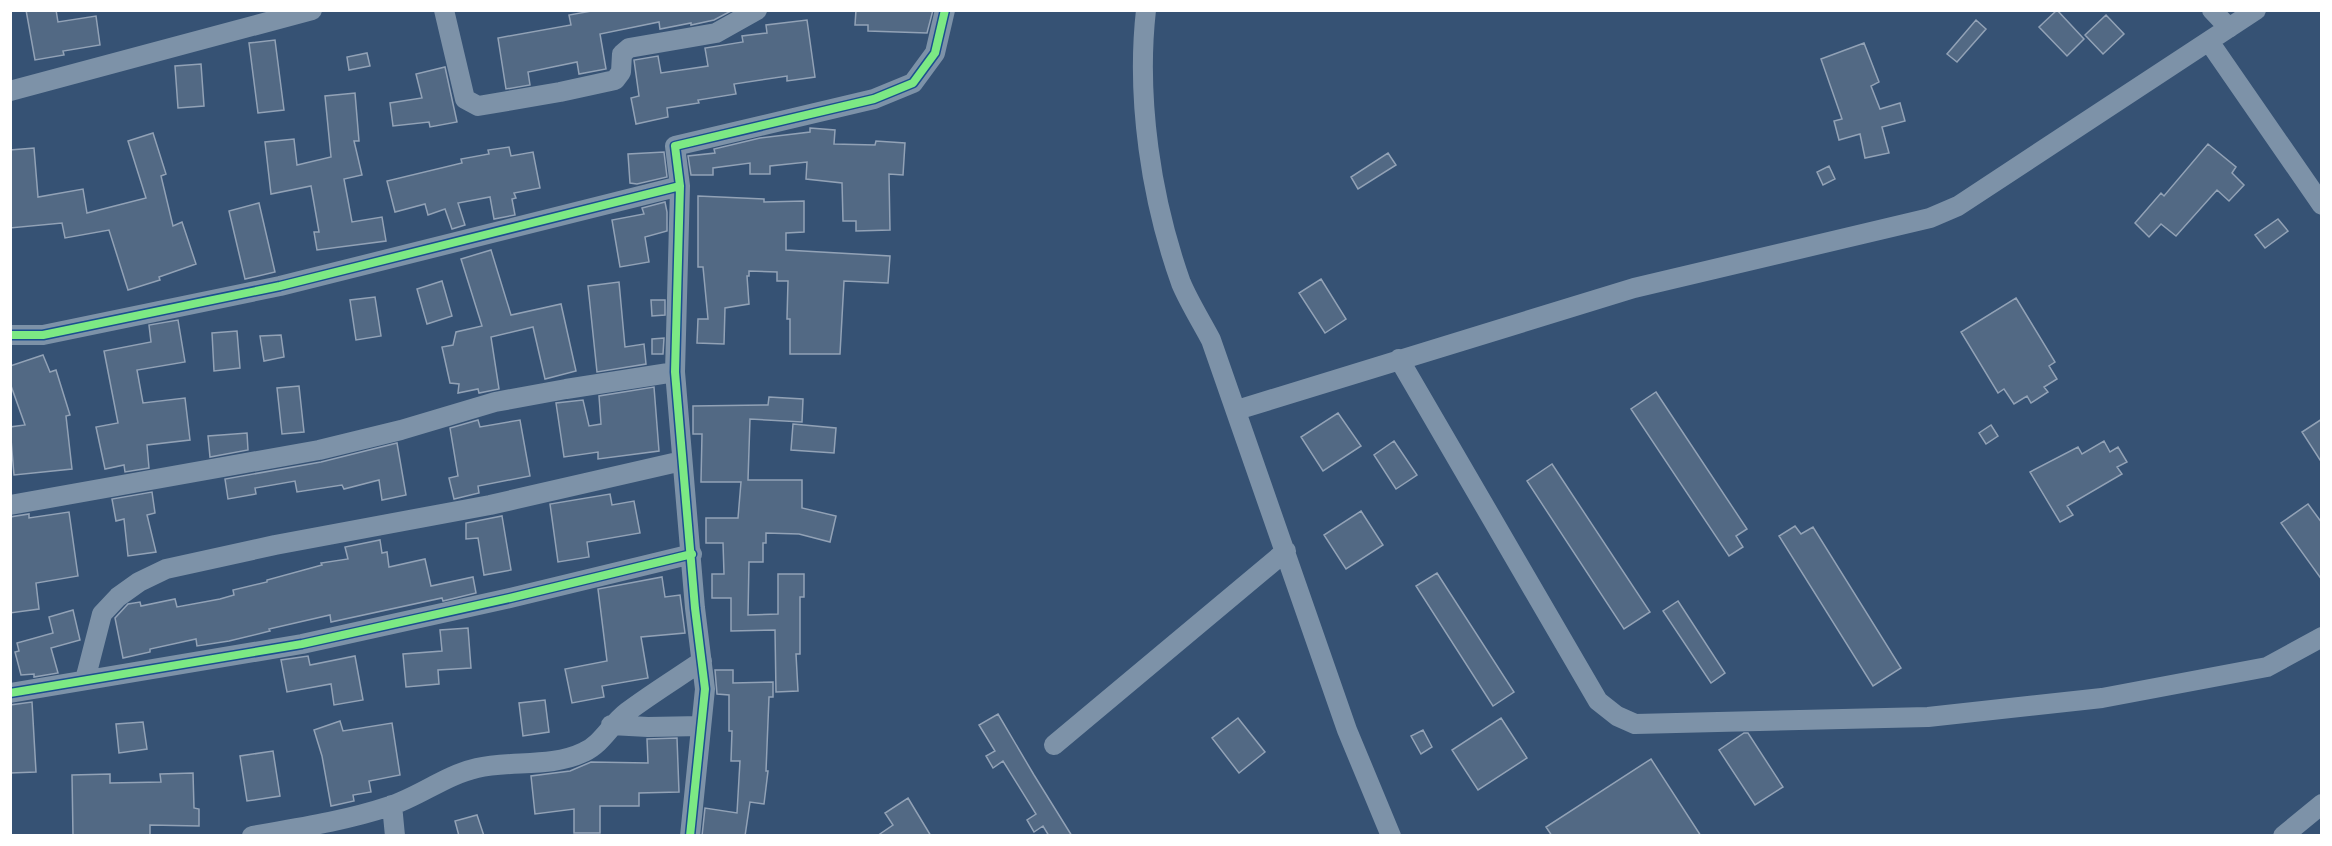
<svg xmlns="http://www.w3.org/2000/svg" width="2332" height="846" viewBox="0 0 2332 846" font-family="'PT Sans',sans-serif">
<rect width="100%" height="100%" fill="#365274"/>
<path fill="#526984" stroke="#92a2b6" stroke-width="1.5" d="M26 10H56L58 22 96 16 100 45 63 51 64 55 35 60Z
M597 10H731V11L714 20 691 25V23L660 29 659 22 600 34 606 69 579 74 577 62 528 72 530 85 506 89 498 38 571 25 569 15Z
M856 10H933L927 33 868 31V25H855Z
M2057 10 2084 39 2067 56 2039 27Z
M2106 15 2124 34 2103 54 2085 35Z
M807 20 815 77 787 81V76L734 84 736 94 698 100 699 103 667 108 668 117 636 124 631 98 639 96 634 60 658 56 661 73 708 66 705 48 743 42 742 36 767 33 766 25Z
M1976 20 1986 29 1957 62 1947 54Z
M275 40 284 110 258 113 249 43Z
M1864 43 1879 82 1871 86 1880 109 1900 103 1905 121 1882 127 1889 153 1865 158 1860 134 1839 140 1834 121 1842 119 1821 59Z
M367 53 370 66 349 70 347 57Z
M201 64 204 106 178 108 175 66Z
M445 67 457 122 430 127 429 122 393 126 390 103 422 98 416 74Z
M355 93 359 141H354L362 175 344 179 352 222 382 217 386 241 317 250 314 232H319L311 186 271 194 265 142 294 139 297 165 331 157 325 96Z
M810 128 835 130 834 144 875 145 876 141 905 143 903 175 889 174 890 230 856 231V221H843L842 183 806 179 807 162 770 166V174H750V163L713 168V175H691L688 156 715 153 714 149 760 138 810 132Z
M153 133 166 174 161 176 173 226 182 222 196 264 159 277 160 280 128 290 109 230 65 238 62 223 10 228V150L34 148 38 197 83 189 87 213 146 198 128 141Z
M2208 144 2236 167 2232 173 2244 185 2229 201 2217 190 2176 236 2161 224 2149 237 2135 223 2161 193 2164 196Z
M509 147 511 156 533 152 540 188 514 193 516 198 512 199 515 215 494 219 490 197 458 203 465 225 452 229 445 209 428 215 425 204 395 212 387 181 462 163 461 159 489 154 488 150Z
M664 152 667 177 637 184 630 183 628 154Z
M1388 153 1396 165 1358 189 1351 177Z
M1829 166 1835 179 1823 185 1817 172Z
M698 196 764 199V202L804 201V232L786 233V250L890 256 888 283 844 281 840 354H790V319H787L788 281H777V272L749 271V276H747L749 304 725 308 724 344 697 343 698 319H708L703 267H698Z
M665 202 667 212V231L645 237 649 262 620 267 612 220 644 214 642 208Z
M259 203 275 272 245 279 229 211Z
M2278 219 2288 231 2265 248 2255 235Z
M491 250 511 315 561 304 576 371 545 379 533 327 491 337 499 389 479 393 478 389 458 393 459 384 450 383 442 347 453 345 456 332 482 326 461 259Z
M1321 279 1346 319 1325 333 1299 293Z
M442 281 452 316 427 324 417 289Z
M619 282 625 347 644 344 646 364 597 372 588 286Z
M375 297 381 336 356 340 350 300Z
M2016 298 2055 362 2049 366 2057 379 2044 387 2048 392 2031 403 2027 396 2014 404 2004 389 1998 393 1961 332Z
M651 300H665V315L652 316Z
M178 320 185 362 137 370 143 403 185 398 190 440 147 445 149 468 125 472 124 465 105 469 96 427 118 423 104 351 151 342 149 325Z
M237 331 240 368 214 371 212 333Z
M281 335 284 357 264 361 260 336Z
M664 338 663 354H652V339Z
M43 355 50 372 56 370 70 415 66 416 72 469 14 475 10 427 25 425 10 383V366Z
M299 386 304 432 282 434 277 388Z
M654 387 659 451 598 459V452L564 457 556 403 583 400 589 426 601 424 599 396Z
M1656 392 1747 529 1736 536 1743 547 1729 556 1631 409Z
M769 397 803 399 802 422 750 419 748 480H802V508L836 516 830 542 799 534 766 533V543H763V562H749L748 615 778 614V574H804V597H800V654H796L798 691 776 692 775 630 731 631V598H712V574H724L723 543H706V518H738L741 482H701L702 434H693V406L768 405Z
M1338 413 1361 446 1323 471 1301 437Z
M2322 419V463L2302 432Z
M478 420 480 427 520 420 530 476 478 486 479 493 454 499 449 478 458 476 450 428Z
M793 424 836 428 834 453 791 450Z
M1991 425 1998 436 1986 444 1979 433Z
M247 433 248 450 210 457 208 436Z
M1394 441 1417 475 1396 489 1374 455Z
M2104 441 2110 452 2118 447 2127 462 2117 467 2122 474 2067 506 2073 515 2060 522 2030 472 2078 447 2082 454Z
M397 443 406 495 382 500 379 480 344 489 342 485 297 492 295 481 255 488 256 494 228 499 225 479 321 462Z
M1552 464 1650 612 1624 629 1527 481Z
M152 492 155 513 147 515 156 552 128 556 124 519 116 521 112 499Z
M610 494 612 505 634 501 640 533 587 542 589 557 558 562 550 504Z
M2308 504 2322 523V580L2281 523Z
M1361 511 1383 545 1346 569 1324 535Z
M69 512 78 576 36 583 39 609 10 613V517L29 514V518Z
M502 516 511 570 484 575 478 538 466 539V523Z
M1795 526 1801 534 1813 527 1901 668 1873 686 1779 536Z
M380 540 382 553 387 552 389 567 425 559 431 586 473 577 476 593 443 601 442 598 331 622 330 615 269 629 270 631 229 641 197 646 196 639 150 649V652L123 658 115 618 128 604 140 602 141 606 175 599 177 607 220 599 234 595 233 590 267 582V580L322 565 321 563 348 559 345 547Z
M1437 573 1514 692 1493 706 1416 586Z
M662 577 665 597 680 595 685 633 641 637 648 678 602 686 604 697 572 703 565 669 607 661 598 589Z
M1678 601 1725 673 1711 683 1663 611Z
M73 610 80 640 51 648 58 673 34 677V674L21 675 15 652 19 651 17 643 53 633 49 617Z
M468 628 471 668 438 670 439 684 406 687 403 654 442 651 440 630Z
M308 656 310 665 355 656 363 700 334 705 331 684 287 692 281 660Z
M715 670H733V683L773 682V697H769L766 771H768L764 804 750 802 745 836H702L705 808 737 813 740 761H731L732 731H729V695L717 694Z
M545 700 549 732 523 736 519 703Z
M32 702 36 772 10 773V705Z
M998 714 1034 775 1072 836H1049L1043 826 1034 832 1027 820 1036 814 1003 761 993 768 986 756 995 751 979 725Z
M1238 718 1265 752 1239 773 1212 738Z
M1501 718 1527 758 1478 790 1452 750Z
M340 721 343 731 392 723 400 775 369 781 371 792 353 795 354 801 331 806 322 756 314 730Z
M143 722 147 749 119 753 116 724Z
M1423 730 1432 747 1421 754 1411 736Z
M1744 733H1748L1783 787 1755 805 1719 750Z
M677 738 679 792 639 793V806H600V833H574V809L535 814 531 776 570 771 591 762 648 763 647 739Z
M273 751 280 796 247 801 240 756Z
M1651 759 1701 836H1552L1546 827Z
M193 773 194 808 199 809V826L150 825V836H73L72 775 110 774V783L161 782 160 774Z
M908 798 931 836H877L893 825 885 813Z
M477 815 484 836H459L455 821Z"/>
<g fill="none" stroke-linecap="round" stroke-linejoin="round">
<path stroke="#7d92a8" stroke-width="20" d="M444 10 465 99 478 106 560 92 615 80 621 72 622 54 629 48 716 33 757 10
M1146 10C1136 99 1151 199 1181 283 1189 302 1201 321 1211 340L1347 730 1391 836
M2212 10 2229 28
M2210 43 2322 205
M10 91 312 10
M10 335H43L280 286 680 186
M1399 359 1598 701 1617 716 1635 724 1928 717 2102 698 2267 667 2322 637
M1237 410 1634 288 1930 218 1958 206 2256 10
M10 505 319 450 401 430 495 402 566 389 675 372
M85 680 102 614 118 597 139 582 166 569 275 545 490 505 682 461
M10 693 302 644 510 598 692 554
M611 725 648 727 701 726
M1054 745 1286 551
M392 805 395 836
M252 836C298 828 345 821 390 806 420 796 446 775 477 768 512 760 551 768 584 752 602 744 611 724 627 712 651 694 677 678 702 661
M690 836 705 689 695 608 675 372 680 186 675 146 874 99 913 83 935 53 945 10
M2283 836 2322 804"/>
<g stroke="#1b4f8f" stroke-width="11">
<path id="cycleway" d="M10 335H43L280 286 680 186
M10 693 302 644 510 598 692 554
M690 836 705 689 695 608 675 372 680 186 675 146 874 99 913 83 935 53 945 10"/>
</g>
<use href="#cycleway" stroke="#7ce984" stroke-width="8"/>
</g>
<rect width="2332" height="846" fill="none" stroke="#ffffff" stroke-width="24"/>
</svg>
